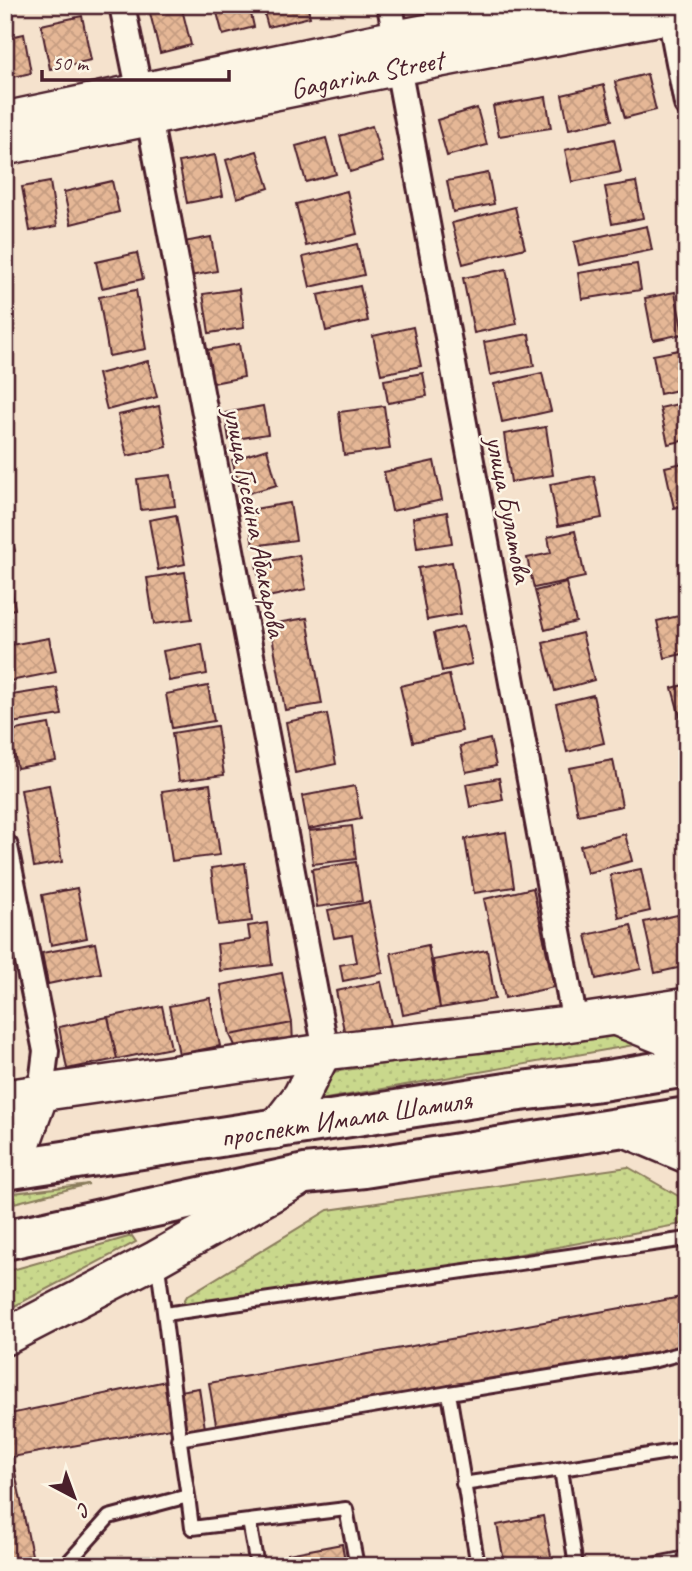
<svg xmlns="http://www.w3.org/2000/svg" width="692" height="1571" viewBox="0 0 692 1571" font-family="Caveat,sans-serif">
<defs>
<pattern id="grass-dots" width="8" height="8" patternUnits="userSpaceOnUse" patternTransform="scale(1.75)"><rect width="8" height="8" fill="#c9d88c"/><path d="M2 2h.1M6 6h.1" fill="none" stroke="#aeb979" stroke-width="1.8" stroke-linecap="round"/></pattern>
<pattern id="building-cross-hatch" width="8" height="8" patternUnits="userSpaceOnUse" patternTransform="scale(1.75)"><rect width="8" height="8" fill="#e5b796"/><path d="M0 0l8 8M0 8l8-8" fill="none" stroke="#c69d81"/></pattern>
</defs>
<rect width="100%" height="100%" fill="#f5e2cd"/>
<filter id="ink" filterUnits="userSpaceOnUse"><feTurbulence type="fractalNoise" baseFrequency=".0143" numOctaves="2"/><feDisplacementMap in="SourceGraphic" scale="14" xChannelSelector="R" yChannelSelector="G"/><feConvolveMatrix kernelMatrix="1 2 1 2 8 2 1 2 1" color-interpolation-filters="sRGB"/></filter>
<g filter="url(#ink)">
<path fill="url(#grass-dots)" stroke="#8a7c5c" stroke-width="2" d="M622 1028 657 1041 303 1103 326 1073Z
M628 1167 687 1201V1223L186 1316 180 1308 187 1296 328 1210Z
M89 1184 6 1205H5V1194Z
M132 1236 136 1242 5 1311V1272Z"/>
<path fill="url(#building-cross-hatch)" stroke="#4a1f2b" stroke-width="2" d="M148 5H181L191 45 160 53Z
M215 5H249L254 27 223 35Z
M262 5H307L310 17 268 27Z
M82 16 91 60 50 69 41 25Z
M24 34 31 73 5 79V38Z
M647 74 656 110 625 118 615 82Z
M604 85 612 120 569 129 562 95Z
M546 97 551 128 499 136 493 106Z
M477 108 487 145 447 156 437 120Z
M372 126 383 162 350 172 340 136Z
M326 138 336 174 306 182 296 146Z
M614 139 621 172 572 182 565 150Z
M257 151 269 188 237 198 226 160Z
M215 155 223 196 187 203 179 162Z
M488 173 494 204 453 212 447 181Z
M112 181 119 212 71 224 64 192Z
M50 182 57 226 30 231 22 187Z
M636 182 643 218 612 224 605 187Z
M347 191 357 234 306 246 296 204Z
M515 207 525 248 463 264 452 223Z
M647 226 652 250 579 265 574 242Z
M211 237 217 271 190 276 184 242Z
M357 244 364 275 310 287 303 257Z
M137 253 143 279 102 288 96 262Z
M637 264 641 290 582 299 578 273Z
M506 269 517 324 474 333 463 278Z
M360 286 368 321 326 331 318 295Z
M239 289 244 328 209 333 203 294Z
M136 290 146 349 109 356 99 297Z
M675 292 683 334 653 340 645 298Z
M413 327 421 366 381 374 373 336Z
M529 334 534 366 490 375 484 342Z
M239 344 244 377 213 383 207 350Z
M684 349 687 364V388L660 394 653 355Z
M148 361 157 397 107 410 98 374Z
M423 373 427 396 388 403 384 380Z
M542 373 551 411 502 422 494 384Z
M687 402V440L668 444 660 408Z
M159 406 167 447 127 456 118 415Z
M263 406 268 434 229 440 225 413Z
M384 406 390 449 344 455 339 412Z
M546 427 553 475 511 482 504 434Z
M267 449 277 485 242 495 232 460Z
M434 461 442 500 392 511 384 472Z
M687 462V505L674 508 665 467Z
M171 475 175 506 141 510 137 479Z
M594 476 602 518 558 526 550 484Z
M290 503 296 540 253 546 248 510Z
M447 512 452 543 417 548 413 518Z
M176 515 185 564 158 570 149 520Z
M9 519 15 551 5 553V520Z
M575 531 585 577 534 588 527 558 551 553 548 537Z
M299 555 306 589 263 598 256 564Z
M452 562 461 614 427 620 418 568Z
M185 572 192 619 154 624 147 578Z
M10 579 15 609 5 611V580Z
M566 583 576 622 545 630 535 591Z
M687 614V653L665 658 657 621Z
M307 618 322 704 285 710 270 624Z
M464 626 472 664 442 671 434 633Z
M582 633 594 680 555 691 543 643Z
M49 638 56 672 5 682V646Z
M202 644 207 674 169 681 163 651Z
M449 675 462 731 413 742 400 686Z
M687 684V719L681 720 672 688Z
M208 686 214 721 172 728 166 694Z
M57 688 62 715 5 724V696Z
M593 695 604 743 567 752 556 704Z
M327 714 336 764 295 773 286 722Z
M49 724 56 761 17 768 10 731Z
M217 726 224 775 179 781 172 733Z
M490 739 496 766 466 772 460 746Z
M613 760 622 806 578 815 569 768Z
M499 778 503 800 470 807 466 784Z
M210 784 220 855 172 861 162 791Z
M49 785 62 862 34 867 21 790Z
M355 786 361 819 308 829 302 796Z
M352 826 356 859 313 864 309 831Z
M506 832 514 887 474 893 465 839Z
M625 834 632 861 587 873 580 846Z
M356 862 362 901 317 907 312 869Z
M245 863 252 921 218 925 211 868Z
M641 869 650 911 619 918 610 875Z
M77 888 87 938 51 945 42 895Z
M533 888 554 987 505 998 484 899Z
M369 902 383 973 343 981 340 965 357 962 352 935 334 938 328 910Z
M687 913V966L655 973 644 922Z
M267 923 272 965 220 971 217 944 250 940 248 926Z
M631 925 641 969 596 979 586 935Z
M95 943 101 973 48 984 42 953Z
M428 945 440 1008 403 1015 391 953Z
M487 950 495 999 440 1008 433 960Z
M282 973 292 1023 230 1035 221 985Z
M381 982 391 1025 345 1035 336 991Z
M210 998 220 1046 179 1054 169 1006Z
M162 1006 171 1048 117 1059 108 1017Z
M108 1017 117 1059 67 1069 59 1027Z
M292 1023 293 1043 238 1052 230 1035Z
M687 1296V1347L217 1430 209 1383Z
M166 1381 176 1427 12 1457 32 1555 5 1561V1415Z
M199 1388 206 1435 187 1439 179 1391Z
M543 1516 553 1566H505L497 1525Z
M342 1544 346 1566H290L288 1554Z"/>
<g fill="none" stroke-linecap="round" stroke-linejoin="round">
<g stroke="#4a1f2b" stroke-width="18">
<path id="lane" d="M165 1314 687 1239
M449 1393 656 1360 687 1352
M178 1439 449 1393 478 1566
M561 1469 687 1449
M463 1484 561 1469 576 1566
M188 1496 192 1528 249 1521 257 1566
M249 1521 346 1509 357 1566
M65 1566 109 1517 188 1496C175 1418 169 1339 157 1261
M646 1566 687 1558"/>
</g>
<g stroke="#4a1f2b" stroke-width="30">
<path id="street" d="M122 5 140 93 149 118 324 1040 323 1052
M390 5 396 39 398 67 575 1023
M668 5 687 104
M5 847 46 1051 41 1092"/>
</g>
<g stroke="#4a1f2b" stroke-width="40">
<g id="secondary">
<path d="M5 120 376 42 572 5"/>
<path id="s1" d="M5 147 398 67 687 12"/>
<path d="M615 1017 687 1046"/>
<path d="M5 1098 323 1052 560 1025 687 1006"/>
<path d="M623 1128 687 1155"/>
<path d="M274 1131 301 1096 323 1052"/>
<path d="M13 1169 41 1092"/>
<path d="M5 1337 156 1259 296 1180"/>
</g>
</g>
<g stroke="#4a1f2b" stroke-width="44">
<g id="primary">
<path id="s2" d="M5 1170 513 1092 601 1081 687 1067"/>
<path d="M5 1240 305 1174 364 1168 687 1117"/>
</g>
</g>
<use href="#lane" stroke="#fcf5e5" stroke-width="12"/>
<use href="#street" stroke="#fcf5e5" stroke-width="24"/>
<use href="#secondary" stroke="#fcf5e5" stroke-width="35"/>
<use href="#primary" stroke="#fcf5e5" stroke-width="38"/>
</g>
</g>
<g text-anchor="middle" stroke-width="5" stroke-linejoin="round" paint-order="stroke">
<g font-size="28" fill="#4a1f2b" stroke="#fcf5e5">
<text dy="10" stroke="none"><textPath href="#s1" startOffset="369">Gagarina Street</textPath></text>
<text transform="translate(510 509) rotate(79)" y="10">улица Булатова</text>
<text transform="translate(256 522) rotate(79)" y="10">улица Гусейна Абакарова</text>
<text dy="10" stroke="none"><textPath href="#s2" startOffset="345">проспект Имама Шамиля</textPath></text>
</g>
</g>
<rect width="692" height="1571" fill="none" stroke="#fcf5e5" stroke-width="28"/>
<rect x="14" y="14" width="664" height="1543" fill="none" stroke="#4a1f2b" stroke-width="2.5" filter="url(#ink)"/>
<g transform="translate(74 1497) rotate(139)" stroke="#fcf5e5" stroke-width="5" paint-order="stroke">
<path d="M0-5L12 26L0 18L-12 26Z" fill="#4a1f2b"/>
<text y="-10" font-size="19" font-weight="bold" text-anchor="middle" fill="#4a1f2b">С</text>
</g>
<path d="M42 70v10h187v-10" fill="none" stroke="#4a1f2b" stroke-width="3.5"/>
<text x="52" y="70" font-size="21" fill="#4a1f2b" stroke="#fcf5e5" stroke-width="5" paint-order="stroke">50 m</text>
</svg>
